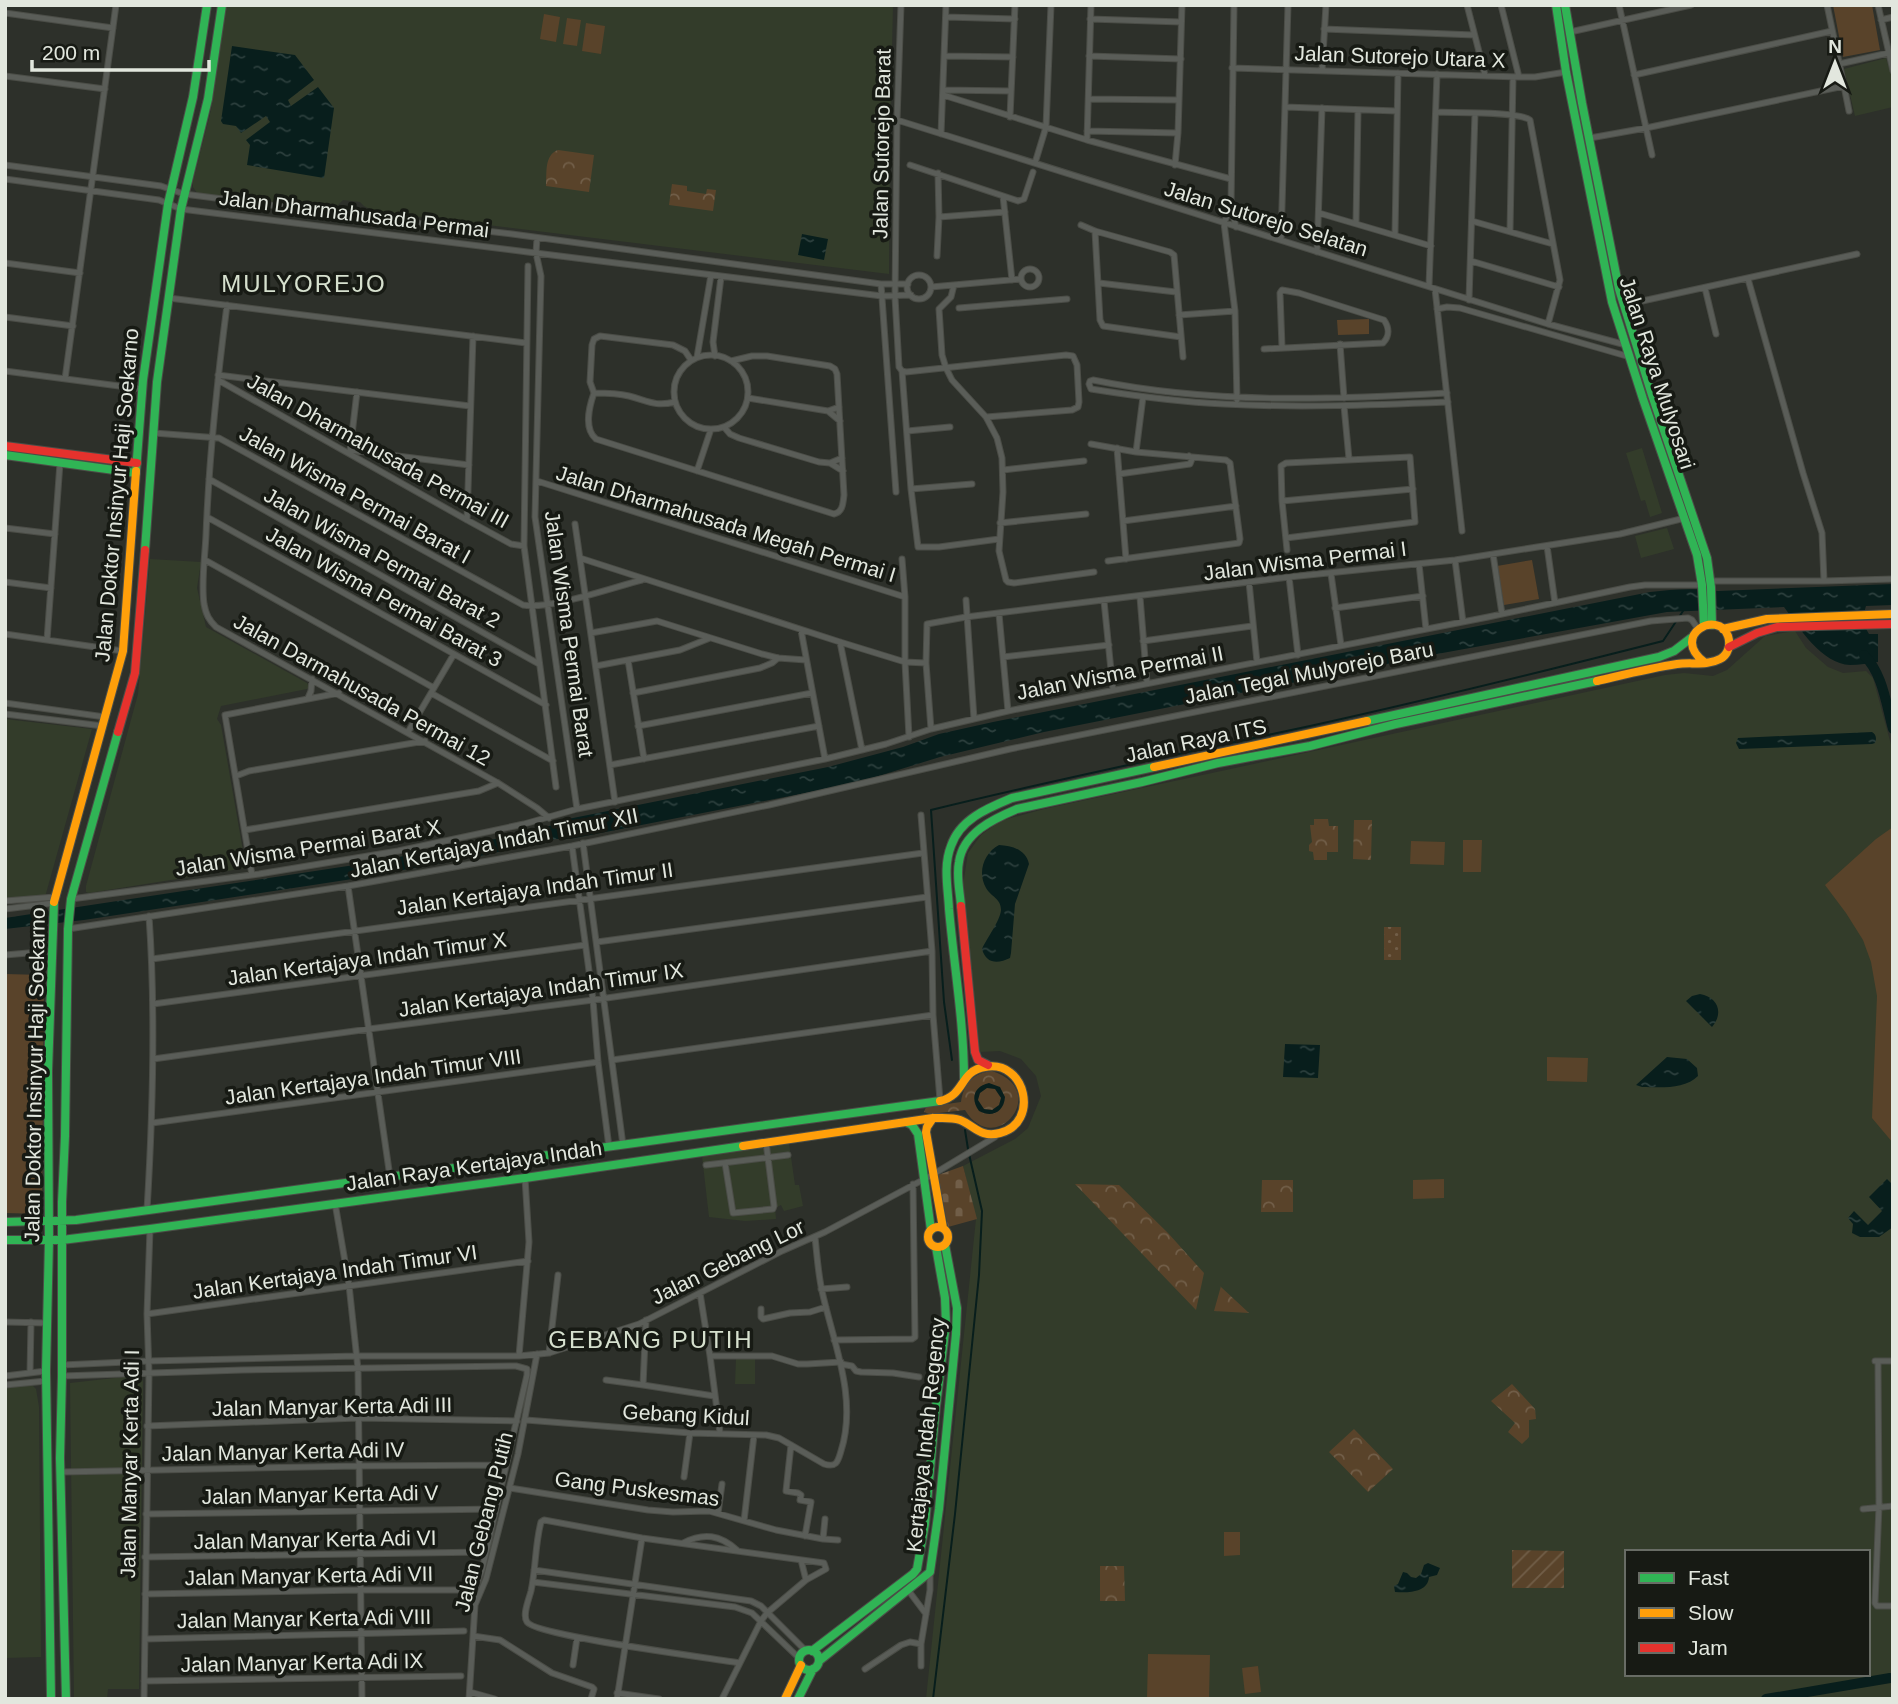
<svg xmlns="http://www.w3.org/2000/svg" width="1898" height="1704" viewBox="0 0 1898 1704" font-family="Helvetica,sans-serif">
<defs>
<pattern id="grass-dots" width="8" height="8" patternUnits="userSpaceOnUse" patternTransform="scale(1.75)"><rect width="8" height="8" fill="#59432a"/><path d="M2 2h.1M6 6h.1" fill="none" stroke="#715e48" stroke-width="1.8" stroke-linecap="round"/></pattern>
<pattern id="cemetery-stones" width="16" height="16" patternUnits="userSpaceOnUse" patternTransform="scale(1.75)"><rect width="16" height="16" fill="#59432a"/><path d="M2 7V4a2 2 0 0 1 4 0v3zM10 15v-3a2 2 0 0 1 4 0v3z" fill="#715e48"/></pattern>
<pattern id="park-crowns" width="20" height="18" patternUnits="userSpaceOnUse" patternTransform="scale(1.75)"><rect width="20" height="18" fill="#59432a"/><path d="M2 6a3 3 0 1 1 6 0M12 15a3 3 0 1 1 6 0" fill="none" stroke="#715e48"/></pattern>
<pattern id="garden-furrows" width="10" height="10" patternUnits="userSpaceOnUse" patternTransform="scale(1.75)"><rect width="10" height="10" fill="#59432a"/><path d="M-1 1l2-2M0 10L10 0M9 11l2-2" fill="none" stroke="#715e48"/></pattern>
<pattern id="water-ripples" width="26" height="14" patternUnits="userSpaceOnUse" patternTransform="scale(1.75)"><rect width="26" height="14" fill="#081e1c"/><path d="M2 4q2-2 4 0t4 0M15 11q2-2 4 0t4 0" fill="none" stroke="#2c3f3d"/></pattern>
</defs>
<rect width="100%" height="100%" fill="#2d302a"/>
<path fill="#333c2a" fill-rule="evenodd" d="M226 5H893L890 133 889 274 373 211 364 206 360 202 343 200 334 209 197 193 193 187V181L211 110Z
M1886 58 1893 81V107L1855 116 1844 69Z
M1642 448 1662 513 1650 517 1645 500 1641 501 1626 453Z
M1667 528 1674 549 1641 558 1635 536Z
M150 559 201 562 197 588 206 627 307 683 309 687 307 689 221 706 217 719 221 725 246 868 89 893 86 892V886L138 694Z
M1795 631 1806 648 1828 667 1843 673 1866 671 1873 678 1893 752V1699H926L976 1219 963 1166 1015 1139 1028 1128 1041 1096 1036 1076 1021 1059 1000 1051 980 1052 963 885 968 853 981 835 1000 821 1044 809 1226 770 1665 675 1684 673 1713 676 1727 670 1765 636ZM1627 1552H1868V1674H1627Z
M5 719 92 729 45 897 5 900Z
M789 1143 795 1185H799L803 1206 784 1211 781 1205 775 1208 776 1219 745 1221 709 1217 702 1156Z
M755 1358V1384H735L736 1359Z
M132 1376 139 1377 143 1381 139 1689H108L107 1699H74L70 1383Z
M32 1385 36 1389 39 1407 41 1657 5 1658V1387Z"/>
<path fill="url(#grass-dots)" d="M1384 927H1401V960H1384Z"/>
<path fill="url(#cemetery-stones)" d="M963 1166 977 1219 948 1227 938 1175Z"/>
<path fill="url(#park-crowns)" d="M558 150 594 155 589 192 546 186C547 173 544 155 558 150Z
M672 184 687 186V191L706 194 707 189 716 190 713 211 669 205Z
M1314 819H1328L1329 826H1338V852H1327V860H1314L1313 852 1309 851V845L1312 842 1310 825H1314Z
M1354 820H1372L1371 860 1353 859Z
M992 1071C1052 1090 995 1160 965 1110L930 1114 924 1112 926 1107 961 1102C964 1083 973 1073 992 1071Z
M1262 1180H1293V1212H1261Z
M1075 1184 1119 1185 1168 1233 1204 1273 1196 1310Z
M1221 1286V1287L1249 1313 1214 1311Z
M1512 1384 1535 1409 1536 1419 1529 1420V1437L1522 1444 1508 1432 1515 1423 1491 1401Z
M1354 1429 1393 1469 1368 1492 1329 1452Z
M1100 1566H1124L1125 1601H1100Z"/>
<path fill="url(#garden-furrows)" d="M1512 1550 1564 1551V1588H1512Z"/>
<path fill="#59432a" d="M1833 5H1872L1880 50 1843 57Z
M544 14 560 17 556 42 540 39Z
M567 18 581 20 577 46 563 44Z
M586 23 605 26 601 54 582 51Z
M1369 319V334L1338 335 1337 320Z
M1532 560 1539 599 1504 605 1497 566Z
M1893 827V1143L1872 1118 1877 996 1871 962 1863 940 1846 913 1825 885 1876 839Z
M1463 840H1482L1481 872H1463Z
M1411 841 1445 842 1444 865 1410 864Z
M5 974 44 975 42 1214 5 1213Z
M1547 1057 1588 1058 1587 1082 1547 1081Z
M1444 1179V1198L1413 1199V1180Z
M1240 1532V1555L1224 1556V1532Z
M1148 1654 1210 1655 1209 1699H1147Z
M1258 1666 1261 1692 1245 1694 1242 1668Z"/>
<path fill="url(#water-ripples)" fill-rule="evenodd" d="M232 46 295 55 314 80 288 100 291 106 318 87 334 108 324 178 247 165 250 145 246 140 270 122 266 116 241 133 236 126 223 124 221 121Z
M802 234 828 239 824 260 798 255Z
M1893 584V605L1866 606C1863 616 1863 625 1869 634H1878V662C1869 663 1859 665 1850 665 1822 664 1799 628 1784 607L1667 612 1437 654 1044 732 940 757 856 783 570 839H556L485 855 359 878 84 920 5 929V918L361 864 511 836 553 825 558 821 828 767 903 747 939 734 993 722 1650 592C1673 589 1695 588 1718 591Z
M1872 732C1876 734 1877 739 1875 743L1872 744 1739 749 1736 743 1738 738Z
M999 845C1012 846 1026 849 1029 864L1015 904 1011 953 1010 958C998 964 986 964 982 949 987 938 1000 921 1001 910 1001 898 991 897 986 888 977 872 984 853 999 845Z
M1700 994C1718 997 1724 1013 1712 1027L1686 1001 1692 996Z
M1285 1044 1320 1045 1318 1078 1283 1077Z
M1667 1057 1687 1059 1697 1068 1698 1076C1684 1090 1660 1087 1642 1087L1636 1085Z
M989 1083 1000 1087 1005 1097C1004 1112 992 1118 979 1111 970 1099 974 1086 989 1083ZM987 1088 995 1089 1001 1098 999 1105 992 1110 984 1109 978 1100 980 1093Z
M1887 1179 1893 1185V1227L1879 1237H1860L1852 1233 1853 1224 1848 1218 1854 1211 1868 1225 1882 1211 1869 1197Z
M1428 1563 1440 1568 1437 1575 1429 1577C1428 1593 1407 1593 1395 1592L1394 1586 1398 1584 1403 1572 1407 1573 1411 1577 1416 1578 1421 1574 1424 1565Z"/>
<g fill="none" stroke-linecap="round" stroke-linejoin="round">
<path stroke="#081e1c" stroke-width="2" d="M952 1060 944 1002 931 810C1057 779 1184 753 1310 726 1428 700 1545 671 1663 641L1683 611
M965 1130 968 1149
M933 1699 955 1514 979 1275 982 1211 969 1154"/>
<path stroke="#081e1c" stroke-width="10" d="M1864 655C1883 674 1886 704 1893 729
M1766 1699 1890 1678"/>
<g stroke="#4b4d47" stroke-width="7">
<path id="street" d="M901 5 897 120 895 297 899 367 902 371 906 372 1066 355 1073 356 1077 365 1079 402 1078 407 1072 410 986 417
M1234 5 1231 206 1236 227
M1467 5 1485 75
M1501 5 1519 77
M1619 5 1652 155
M1878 5 1893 71
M5 13 113 28
M946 17 1015 19
M1090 19 1181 22
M1881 20 1893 17
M1324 29 1474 35
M1570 32 1691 5
M945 56 1013 57
M1089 56 1181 59
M1839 64 1893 52
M1232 68 1519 77H1535L1566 72
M1322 71 1326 5
M1634 75 1832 31
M5 76 105 89
M1844 86 1849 111
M944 90 1011 91
M943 95 1087 140 1231 179
M1089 99 1179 100
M1285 107 1397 111
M1436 112C1455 113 1518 111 1530 120L1560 280 1548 324
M1010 117 1015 5
M897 120 1548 324 1626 345
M1087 131 1178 133
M941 134 946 5
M1590 138 1646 128 1844 86 1827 5
M1087 140 1091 5
M1035 163 1046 127 1051 5
M5 165 161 186 184 194 347 215 512 234 881 284H908
M910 165 1018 201 1024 199 1033 172
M1175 165 1178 133 1182 5
M5 179 159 200 181 209 197 211 882 296 911 295
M1003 196 1012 280
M1231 206 1224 223 1235 311 1237 400
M1319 213 1431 246
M939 217 1005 212
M1472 221 1553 244
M1356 223 1358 110
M1081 225 1095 231 1170 252 1174 255 1183 357
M1095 231 1100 320 1103 326 1181 337
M1510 231 1513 77
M1395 234 1398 73
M537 238 536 253 541 276 535 517 577 809
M1281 240 1288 5
M1317 252 1322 108
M937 256 939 217 938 173
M1471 261 1559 287
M5 263 80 273
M528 266 524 546 556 787
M1021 278a9 9 0 1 1 18 0a9 9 0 1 1-18 0Z
M907 287a12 12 0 1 1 24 0a12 12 0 1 1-24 0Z
M1748 279 1803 473 1822 533 1824 581
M1099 283 1176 292
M881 284 896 492
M954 285 951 297 939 309 942 355 946 368 952 380 986 417 997 438 1002 458 1003 492 999 551 1006 580 1008 582 1014 583 1094 572
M1429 286 1437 74
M931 287 1021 279
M1705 288 1716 334
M1435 289 1462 531
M169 298 526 343
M1469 300 1475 113
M227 305C217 382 209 458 206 535 205 557 201 582 204 604 206 615 209 620 216 627L498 783 537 808 549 818
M1624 305 1857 254
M959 308 1067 299
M1437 309 1447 307 1460 308 1630 357
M1179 315 1235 311
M5 317 73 326
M1340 344 1344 398
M1264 349 1383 343C1390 336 1389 327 1384 320L1299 293 1282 290 1280 293 1282 347
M674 392a37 37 0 1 1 74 0a37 37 0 1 1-74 0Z
M715 356 713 342 721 277
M697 357 711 275
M5 371 142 389
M902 371 911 489 918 547H939L999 539
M218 375 470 406
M65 379 116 5
M218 380 467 520 511 544 524 546
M594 393C589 407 584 429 596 439L834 514C843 512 843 503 844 495L837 374 835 369 830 366 767 356H752L731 361
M594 393 590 382 592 345 594 339 600 336 673 345 685 351 691 360
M594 393C606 393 617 393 629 396 648 401 655 407 675 402
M1447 393C1329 400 1210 404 1093 380L1090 381 1089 384 1091 389C1135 396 1179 402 1224 404 1299 408 1374 405 1448 402
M748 398 828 411
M1344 406 1349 459
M839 407 828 411 840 421
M724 427 730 434 739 438 819 462 830 463
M907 431 950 427
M154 433 219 438 523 605C550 610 614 587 642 580
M1091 444 1136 452 1226 460 1230 463 1240 539 1239 543 1108 561
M1117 448 1126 559
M350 450 469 465
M350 451 357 392
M1136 452 1143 397
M842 458 830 463 843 471
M1003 470 1084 461
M697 471 711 429
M1119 474 1190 464 1192 459 1189 456
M209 479 539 664
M537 481 905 597
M911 489 972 484
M1282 501 1413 489
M207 517 546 705
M467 520 473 336
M1123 521 1236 506
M1000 523 1086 514
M575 524 615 802
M5 528 55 534
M1286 538 1415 522 1410 457 1286 463 1281 466 1282 501 1287 550
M1547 546 1555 603
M1493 554 1502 614
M580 558 840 642 905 662 926 663
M902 559 905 597V662L909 737
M205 560 434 688
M1455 560 1463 622
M1419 564 1426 629
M1331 574 1341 645
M1289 577 1298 655
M1710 581H1824L1893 579
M5 582 51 588
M1249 582 1257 662
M1140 597 1147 683
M966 600 974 719
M1104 601 1113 690
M1335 608 1423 596
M999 614 1008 711
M801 630 825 759
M591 633 657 621 762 654 778 658 806 660
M5 634 123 651
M47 640 60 463
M1143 641 1252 626
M840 642 862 750
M1003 657 1109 645
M628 660 644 759
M596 666 680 650 710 638
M431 693 553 761
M633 693 760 668 772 663 778 658
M308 698 311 691 312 679
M5 703 105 717
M5 714 103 726
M638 726 812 693
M931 729 926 663 927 624 966 617 1289 577 1455 560 1620 534 1685 518
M408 732 454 654
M610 765 819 726
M236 776 249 771 425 741
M245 830 479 791 498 783
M583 843 623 1145
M572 846 593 1000 598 1062 609 1147
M252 875 225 715 339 693
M348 886 390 1177
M71 899 259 874 398 851 524 824 577 809 825 759 886 744 931 729 1008 711 1488 617 1630 587 1645 585H1702
M5 901 55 897
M5 909 54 903
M68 929 348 886 572 846 769 805 1010 749 1651 621 1688 618 1692 620 1698 629
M597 942 927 897
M5 955 51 951
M152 959 923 853
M153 1004 585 945
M933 1015 940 1100
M153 1059 369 1029 593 1000 932 951
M612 1060 933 1015 932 951 921 815
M152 1123 598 1062
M725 1163 733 1213 773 1209 774 1206 766 1142
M706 1165 788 1155
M335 1203 349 1285 358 1369 362 1699
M147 1210C153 1112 156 1014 149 916
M821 1289 847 1287
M700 1293 710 1356H772L798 1364H807L841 1362
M761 1309V1317L763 1319 790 1313 810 1312 826 1307
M147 1314 528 1261
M646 1320 643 1385 714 1396
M5 1322 47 1323
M834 1340 912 1339 915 1337 913 1184
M549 1353 558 1275
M519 1356 529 1242 525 1178
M710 1356 720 1433
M1875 1361H1893
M1878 1361 1879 1506 1875 1603 1877 1606H1893
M841 1364 852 1366 856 1371 861 1372 893 1373 919 1377
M62 1365 148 1361 356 1356H519L549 1353 639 1324 782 1251 825 1232 932 1175 995 1137
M30 1373 31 1322
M5 1376 46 1371
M62 1376 242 1370 516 1366 527 1369V1375L482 1570 474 1590H360L145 1594
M606 1380 643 1385
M5 1385 46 1381
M526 1420 690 1433 766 1435 779 1438 824 1464C837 1468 838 1461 841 1451 858 1398 833 1342 822 1291 818 1273 817 1255 815 1237
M147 1426 358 1418 517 1421
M791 1445 786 1491 798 1493 801 1495 800 1500 811 1502 805 1536
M61 1472 358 1466 506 1465
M684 1477 690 1433
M510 1488 648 1510 673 1512 709 1511 776 1530 823 1539 825 1519
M1863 1509 1893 1506
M718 1513 722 1484
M146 1514 495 1509
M744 1521 754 1435
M823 1539 838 1540
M683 1543C704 1532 720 1535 737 1550
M145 1557 485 1552
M801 1560 806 1580
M534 1570 751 1601 761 1606 806 1651
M533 1582 735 1607 752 1613 800 1659
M908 1590 926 1614
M473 1636 500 1640 552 1673 592 1687 594 1689 591 1699
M145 1639 464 1631
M573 1665 577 1638
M921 1666V1644L930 1590V1572
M865 1669 901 1645 910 1642 921 1644
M144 1681 461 1676
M470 1692 495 1699
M617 1693 659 1699
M144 1699 149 1373 147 1314 150 1229
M469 1699 475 1605 486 1579 518 1454 537 1354
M617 1699 642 1538
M722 1699 761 1621 767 1613 806 1580 826 1569 824 1563 642 1538 544 1520 541 1522C535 1544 536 1568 531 1591 529 1599 522 1615 527 1622 536 1636 712 1658 740 1663"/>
</g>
<g stroke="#4b4d47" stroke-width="10">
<path id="fast" d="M1556 5 1566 72 1612 302 1643 399 1697 555 1702 585 1704 625
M1565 5 1582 103 1619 289 1652 395 1707 558 1711 587 1712 625
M5 455 136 473
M136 471 143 380 168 204 193 97 207 5
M145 550 157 382 181 209 208 99 222 5
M1367 721 1659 657 1674 651 1691 638
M961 906C960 892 956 876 959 862 963 833 993 819 1017 809L1142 782 1218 763 1310 746 1396 724 1597 681
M964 1079C964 1022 954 966 949 909 948 888 943 866 951 846 960 819 988 808 1012 798L1154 767
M906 1122 912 1125 918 1134 931 1230
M5 1222 76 1220 940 1101
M5 1240H62L150 1229 525 1178 743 1146
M799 1660a10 10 0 1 1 20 0a10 10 0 1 1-20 0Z
M812 1651 913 1574 917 1569 925 1524 936 1406 946 1324 945 1298 936 1247
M819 1661 930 1572 939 1509 956 1334 957 1308 945 1245
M51 1699 46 1371 49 1240 48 1071 54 902
M66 1699 60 1458 62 1376V1202L65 1136 68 929 71 899 118 732
M798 1699 813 1669"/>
</g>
<g stroke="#4b4d47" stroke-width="10">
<path id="slow" d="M1723 629 1767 619 1893 614
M1597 681C1623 675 1650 668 1677 664 1690 662 1707 666 1720 659 1728 655 1731 645 1728 636 1718 609 1670 635 1704 662
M1154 767 1367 721
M54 902 123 651 136 471
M933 1118 927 1127 926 1132 943 1228
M743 1146 933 1118C942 1118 952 1117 960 1120 975 1126 980 1138 1000 1133 1040 1123 1026 1059 985 1067 959 1071 966 1095 940 1101
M928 1237a10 10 0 1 1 20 0a10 10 0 1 1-20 0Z
M785 1699 801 1665"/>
</g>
<g stroke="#4b4d47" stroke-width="10">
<path id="jam" d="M5 446 137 463
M1729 647 1757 633 1777 627 1893 624
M118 732 135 673 145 550
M961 906 975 1052 978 1060 988 1065"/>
</g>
<use href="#street" stroke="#5a5d58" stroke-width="5"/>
<use href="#fast" stroke="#30b455" stroke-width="8"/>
<use href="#slow" stroke="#ff9f0a" stroke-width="8"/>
<use href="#jam" stroke="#e5322d" stroke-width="8"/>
</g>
<g text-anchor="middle" stroke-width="7" stroke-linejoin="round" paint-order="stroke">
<g font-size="21" fill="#e2e7de" stroke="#171a14">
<text transform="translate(1400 57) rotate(2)" y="7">Jalan Sutorejo Utara X</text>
<text transform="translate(882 144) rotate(-89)" y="7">Jalan Sutorejo Barat</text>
<text transform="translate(354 214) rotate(7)" y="7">Jalan Dharmahusada Permai</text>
<text transform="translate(1266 219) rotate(17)" y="7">Jalan Sutorejo Selatan</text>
<text transform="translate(1657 373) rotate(72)" y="7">Jalan Raya Mulyosari</text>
<text transform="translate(378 451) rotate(29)" y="7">Jalan Dharmahusada Permai III</text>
<text transform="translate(117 495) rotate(-85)" y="7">Jalan Doktor Insinyur Haji Soekarno</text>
<text transform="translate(355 495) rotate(29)" y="7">Jalan Wisma Permai Barat I</text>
<text transform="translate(726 524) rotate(17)" y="7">Jalan Dharmahusada Megah Permai I</text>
<text transform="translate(382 558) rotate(29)" y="7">Jalan Wisma Permai Barat 2</text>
<text transform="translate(1305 561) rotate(-7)" y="7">Jalan Wisma Permai I</text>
<text transform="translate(384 597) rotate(29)" y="7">Jalan Wisma Permai Barat 3</text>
<text transform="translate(569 634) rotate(82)" y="7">Jalan Wisma Permai Barat</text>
<text transform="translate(1120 673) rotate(-11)" y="7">Jalan Wisma Permai II</text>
<text transform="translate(1309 673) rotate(-11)" y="7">Jalan Tegal Mulyorejo Baru</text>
<text transform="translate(362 690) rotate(29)" y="7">Jalan Darmahusada Permai 12</text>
<text transform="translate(1196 741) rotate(-12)" y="7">Jalan Raya ITS</text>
<text transform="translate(494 843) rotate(-11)" y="7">Jalan Kertajaya Indah Timur XII</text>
<text transform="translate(308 848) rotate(-9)" y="7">Jalan Wisma Permai Barat X</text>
<text transform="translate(535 889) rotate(-8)" y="7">Jalan Kertajaya Indah Timur II</text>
<text transform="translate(367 959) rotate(-8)" y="7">Jalan Kertajaya Indah Timur X</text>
<text transform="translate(541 990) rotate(-8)" y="7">Jalan Kertajaya Indah Timur IX</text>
<text transform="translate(35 1075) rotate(-89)" y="7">Jalan Doktor Insinyur Haji Soekarno</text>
<text transform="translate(373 1077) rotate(-8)" y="7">Jalan Kertajaya Indah Timur VIII</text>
<text transform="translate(474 1166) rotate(-8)" y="7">Jalan Raya Kertajaya Indah</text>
<text transform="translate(728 1262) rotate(-26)" y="7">Jalan Gebang Lor</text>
<text transform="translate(335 1272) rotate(-8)" y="7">Jalan Kertajaya Indah Timur VI</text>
<text transform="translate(332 1407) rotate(-1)" y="7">Jalan Manyar Kerta Adi III</text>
<text transform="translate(686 1415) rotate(3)" y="7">Gebang Kidul</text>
<text transform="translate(926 1435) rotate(-84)" y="7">Kertajaya Indah Regency</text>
<text transform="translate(283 1452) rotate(-1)" y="7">Jalan Manyar Kerta Adi IV</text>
<text transform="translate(130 1464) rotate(-89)" y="7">Jalan Manyar Kerta Adi I</text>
<text transform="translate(637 1489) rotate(7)" y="7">Gang Puskesmas</text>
<text transform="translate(320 1495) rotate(-1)" y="7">Jalan Manyar Kerta Adi V</text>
<text transform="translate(484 1522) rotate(-76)" y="7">Jalan Gebang Putih</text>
<text transform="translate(315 1540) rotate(-1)" y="7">Jalan Manyar Kerta Adi VI</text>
<text transform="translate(309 1576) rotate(-1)" y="7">Jalan Manyar Kerta Adi VII</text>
<text transform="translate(304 1619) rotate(-1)" y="7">Jalan Manyar Kerta Adi VIII</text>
<text transform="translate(302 1663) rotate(-1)" y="7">Jalan Manyar Kerta Adi IX</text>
</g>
<g font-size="24" letter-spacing="2" fill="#d6e0ce" stroke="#171a14">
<text x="304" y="292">MULYOREJO</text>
<text x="651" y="1348">GEBANG PUTIH</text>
</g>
</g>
<rect width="1898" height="1704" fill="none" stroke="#e2e7de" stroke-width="14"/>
<rect x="1625" y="1550" width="245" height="126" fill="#171a14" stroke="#686c65" stroke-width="2"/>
<rect x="1639" y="1573" width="35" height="10" fill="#30b455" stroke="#686c65" stroke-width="2"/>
<text x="1688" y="1585" font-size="21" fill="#e2e7de">Fast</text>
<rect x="1639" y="1608" width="35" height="10" fill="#ff9f0a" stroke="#686c65" stroke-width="2"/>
<text x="1688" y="1620" font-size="21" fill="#e2e7de">Slow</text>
<rect x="1639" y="1643" width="35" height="10" fill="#e5322d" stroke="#686c65" stroke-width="2"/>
<text x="1688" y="1655" font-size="21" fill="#e2e7de">Jam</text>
<g transform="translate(1835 63)" stroke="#171a14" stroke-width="5" paint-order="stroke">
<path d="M0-5L12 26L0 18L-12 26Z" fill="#e2e7de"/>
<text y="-10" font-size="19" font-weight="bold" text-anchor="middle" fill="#e2e7de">N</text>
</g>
<path d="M32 60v10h177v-10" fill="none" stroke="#e2e7de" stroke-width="3.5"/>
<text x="42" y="60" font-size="21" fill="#e2e7de" stroke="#171a14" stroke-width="5" paint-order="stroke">200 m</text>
</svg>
